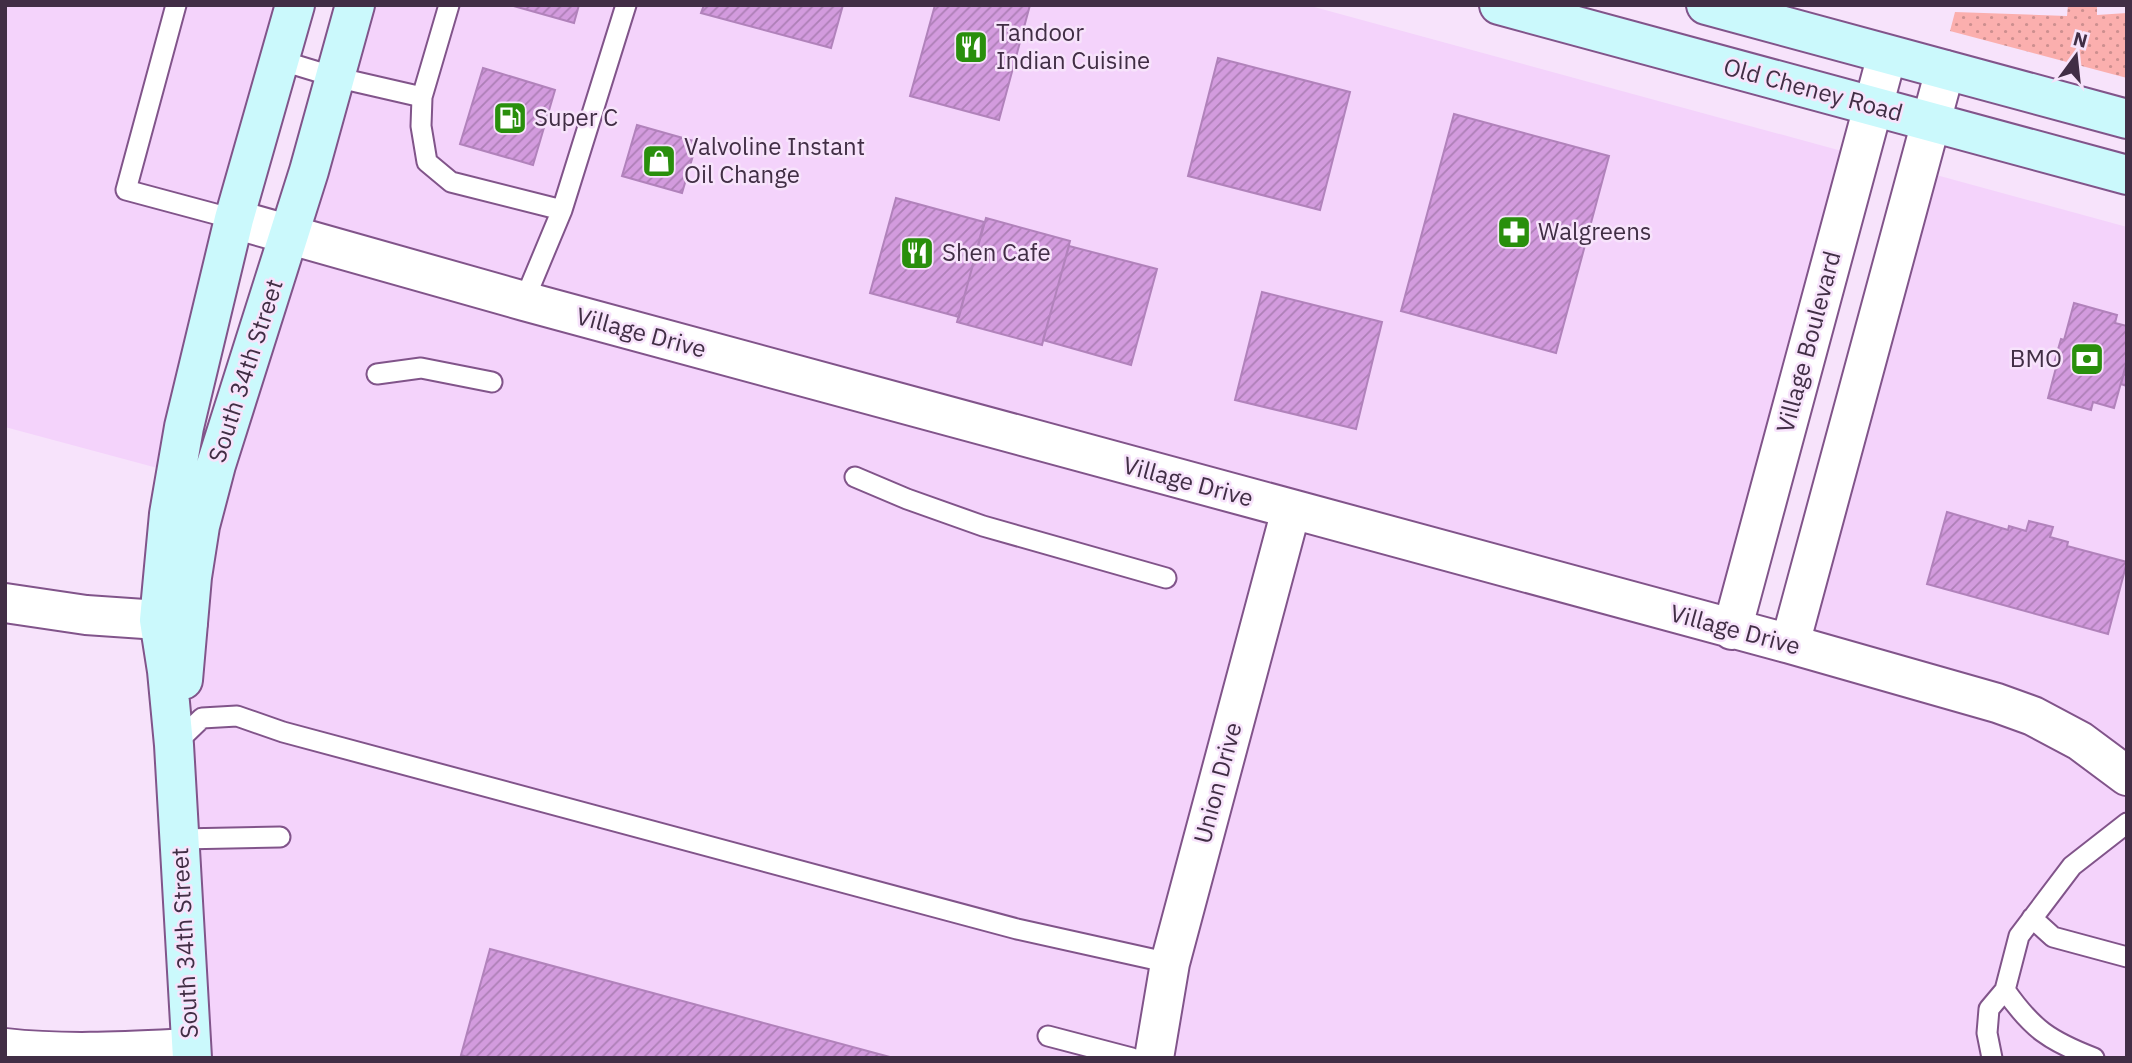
<svg xmlns="http://www.w3.org/2000/svg" width="2132" height="1063" viewBox="0 0 2132 1063" font-family="'IBM Plex Sans',sans-serif">
<defs>
<pattern id="park-dots" width="8" height="8" patternUnits="userSpaceOnUse" patternTransform="scale(1.75)"><rect width="8" height="8" fill="#fbafae"/><path d="M2 2h.1M6 6h.1" fill="none" stroke="#cd8f8f" stroke-width="1.8" stroke-linecap="round"/></pattern>
<pattern id="building-hatch" width="6" height="6" patternUnits="userSpaceOnUse" patternTransform="scale(1.75)"><rect width="6" height="6" fill="#d39bde"/><path d="M-1 1l2-2M0 6l6-6M5 7l2-2" fill="none" stroke="#ad7fb6"/></pattern>
</defs>
<rect width="100%" height="100%" fill="#f7e3fb"/>
<path fill="#f4d3fb" d="M5 5H295L176 473 5 427Z
M355 5H1307L1860 156 1732 629 1789 644 1918 170 2127 227V1058H192L187 646Z"/>
<path fill="url(#park-dots)" d="M2068 5H2097V15L2127 13V78L1950 31 1955 12 2067 16Z"/>
<path fill="url(#building-hatch)" stroke="#b182bb" stroke-width="2" d="M510 5H579L574 23Z
M704 5H843L831 48 701 13Z
M935 5H1030L999 120 910 96Z
M1218 58 1350 92 1320 210 1188 176Z
M483 68 555 90 533 165 460 144Z
M1454 114 1609 156 1556 353 1401 311Z
M637 125 697 142 682 193 622 176Z
M896 198 984 222 959 317 870 293Z
M986 218 1070 241 1042 345 957 322Z
M1069 246 1157 269 1131 365 1043 340Z
M1262 292 1382 322 1356 429 1235 400Z
M2074 303 2117 315 2115 323 2127 326V361L2114 408 2093 402 2091 410 2048 398 2058 360H2055L2061 339 2064 340Z
M2127 361V386L2121 384Z
M1947 512 2008 530 2009 526 2026 531 2029 521 2053 527 2050 537 2068 542 2067 546 2127 562 2108 634 1927 584Z
M490 949 890 1057V1058H470L461 1055Z"/>
<g fill="none" stroke-linecap="round" stroke-linejoin="round">
<g stroke="#81548a" stroke-width="23">
<path id="lane" d="M176 5 126 190 234 219
M279 60 335 77 422 97 421 126 427 162 451 182 562 210 524 301
M422 97 449 5
M562 210 626 5
M377 374 421 368 492 382
M855 477 907 499 983 526 1166 578
M174 745 202 718 237 716 283 732 1017 929 1170 963
M180 839 280 837
M2032 918 2053 937 2127 957
M2005 990C2032 1029 2050 1041 2094 1058
M1048 1036 1132 1058
M1992 1058 1987 1033 1989 1009 2005 990 2019 936 2072 866 2127 823"/>
</g>
<g stroke="#81548a" stroke-width="42">
<path id="street" d="M234 219 524 301 1790 644 1997 703 2033 716 2080 741 2127 776
M5 603 86 615 188 622
M1732 630 1887 55
M1790 644 1945 70
M5 1048C67 1055 129 1051 191 1048
M1154 1058 1170 963 1291 510"/>
</g>
<g stroke="#81548a" stroke-width="42">
<path id="secondary" d="M1499 5 2127 175
M1706 5 2127 119
M183 680 192 577 200 526 216 465 309 171 355 5
M192 1058 174 745 167 671 159 620 169 514 184 427 234 219 295 5"/>
</g>
<use href="#lane" stroke="#fff" stroke-width="19"/>
<use href="#street" stroke="#fff" stroke-width="38"/>
<use href="#secondary" stroke="#cbf9fc" stroke-width="38"/>
</g>
<defs>
<g id="restaurant-square" transform="scale(1.75)"><rect x="-9" y="-9" width="18" height="18" rx="4" fill="#298f0c" stroke="#f7e3fb"/><path d="M-5-6h1v4h1v-4h1v4h1v-4h1v5L-1.5 .5V6h-2V.5L-5-1ZM5-6V6H3V1.5H1.5Q1.5-4 5-6Z" fill="#fff"/></g>
<g id="fuel-square" transform="scale(1.75)"><rect x="-9" y="-9" width="18" height="18" rx="4" fill="#298f0c" stroke="#f7e3fb"/><path d="M-5.5-6h7V0h2V4h1.3V-2.5L3-4.5l.8-.8L6-3V5H2.5V1h-1V6h-7ZM-4.2-4.7v3.2H.2V-4.7Z" fill="#fff"/></g>
<g id="shop-square" transform="scale(1.75)"><rect x="-9" y="-9" width="18" height="18" rx="4" fill="#298f0c" stroke="#f7e3fb"/><path d="M-5-2.5h2.3a2.7 3.5 0 0 1 5.4 0H5L5.5 6h-11ZM-1.5-2.5h3a1.5 2.3 0 0 0-3 0Z" fill="#fff"/></g>
<g id="pharmacy-square" transform="scale(1.75)"><rect x="-9" y="-9" width="18" height="18" rx="4" fill="#298f0c" stroke="#f7e3fb"/><path d="M-2-6h4v4h4v4h-4v4h-4v-4h-4v-4h4Z" fill="#fff"/></g>
<g id="bank-square" transform="scale(1.75)"><rect x="-9" y="-9" width="18" height="18" rx="4" fill="#298f0c" stroke="#f7e3fb"/><path d="M-6-4H6V4H-6ZM0-2.3a2.3 2.3 0 1 0 0 4.6a2.3 2.3 0 1 0 0-4.6Z" fill="#fff"/></g>
</defs>
<g fill-rule="evenodd">
<use href="#restaurant-square" x="971" y="47"/>
<use href="#fuel-square" x="510" y="118"/>
<use href="#shop-square" x="659" y="161"/>
<use href="#pharmacy-square" x="1514" y="232"/>
<use href="#restaurant-square" x="917" y="253"/>
<use href="#bank-square" x="2087" y="359"/>
</g>
<g text-anchor="middle" stroke-width="5" stroke-linejoin="round" paint-order="stroke">
<g font-size="24" fill="#412e45" stroke="#f7e3fb" text-anchor="start">
<text x="996" y="41">Tandoor<tspan x="996" dy="28">Indian Cuisine</tspan></text>
<text x="534" y="126">Super C</text>
<text x="684" y="155">Valvoline Instant<tspan x="684" dy="28">Oil Change</tspan></text>
<text x="1538" y="240">Walgreens</text>
<text x="942" y="261">Shen Cafe</text>
<text x="2062" y="367" text-anchor="end">BMO</text>
</g>
<g font-size="24" fill="#412e45" stroke="#f7e3fb">
<text transform="translate(1813 90) rotate(15)" y="8">Old Cheney Road</text>
<text transform="translate(641 333) rotate(15)" y="8">Village Drive</text>
<text transform="translate(1809 342) rotate(-75)" y="8">Village Boulevard</text>
<text transform="translate(246 371) rotate(-72)" y="8">South 34th Street</text>
<text transform="translate(1188 482) rotate(15)" y="8">Village Drive</text>
<text transform="translate(1735 630) rotate(15)" y="8">Village Drive</text>
<text transform="translate(1218 783) rotate(-75)" y="8">Union Drive</text>
<text transform="translate(185 943) rotate(-93)" y="8">South 34th Street</text>
</g>
</g>
<rect width="2132" height="1063" fill="none" stroke="#412e45" stroke-width="14"/>
<g transform="translate(2076 56) rotate(15)" stroke="#f7e3fb" stroke-width="5" paint-order="stroke">
<path d="M0-5L12 26L0 18L-12 26Z" fill="#412e45"/>
<text y="-10" font-size="19" font-weight="bold" text-anchor="middle" fill="#412e45">N</text>
</g>
</svg>
